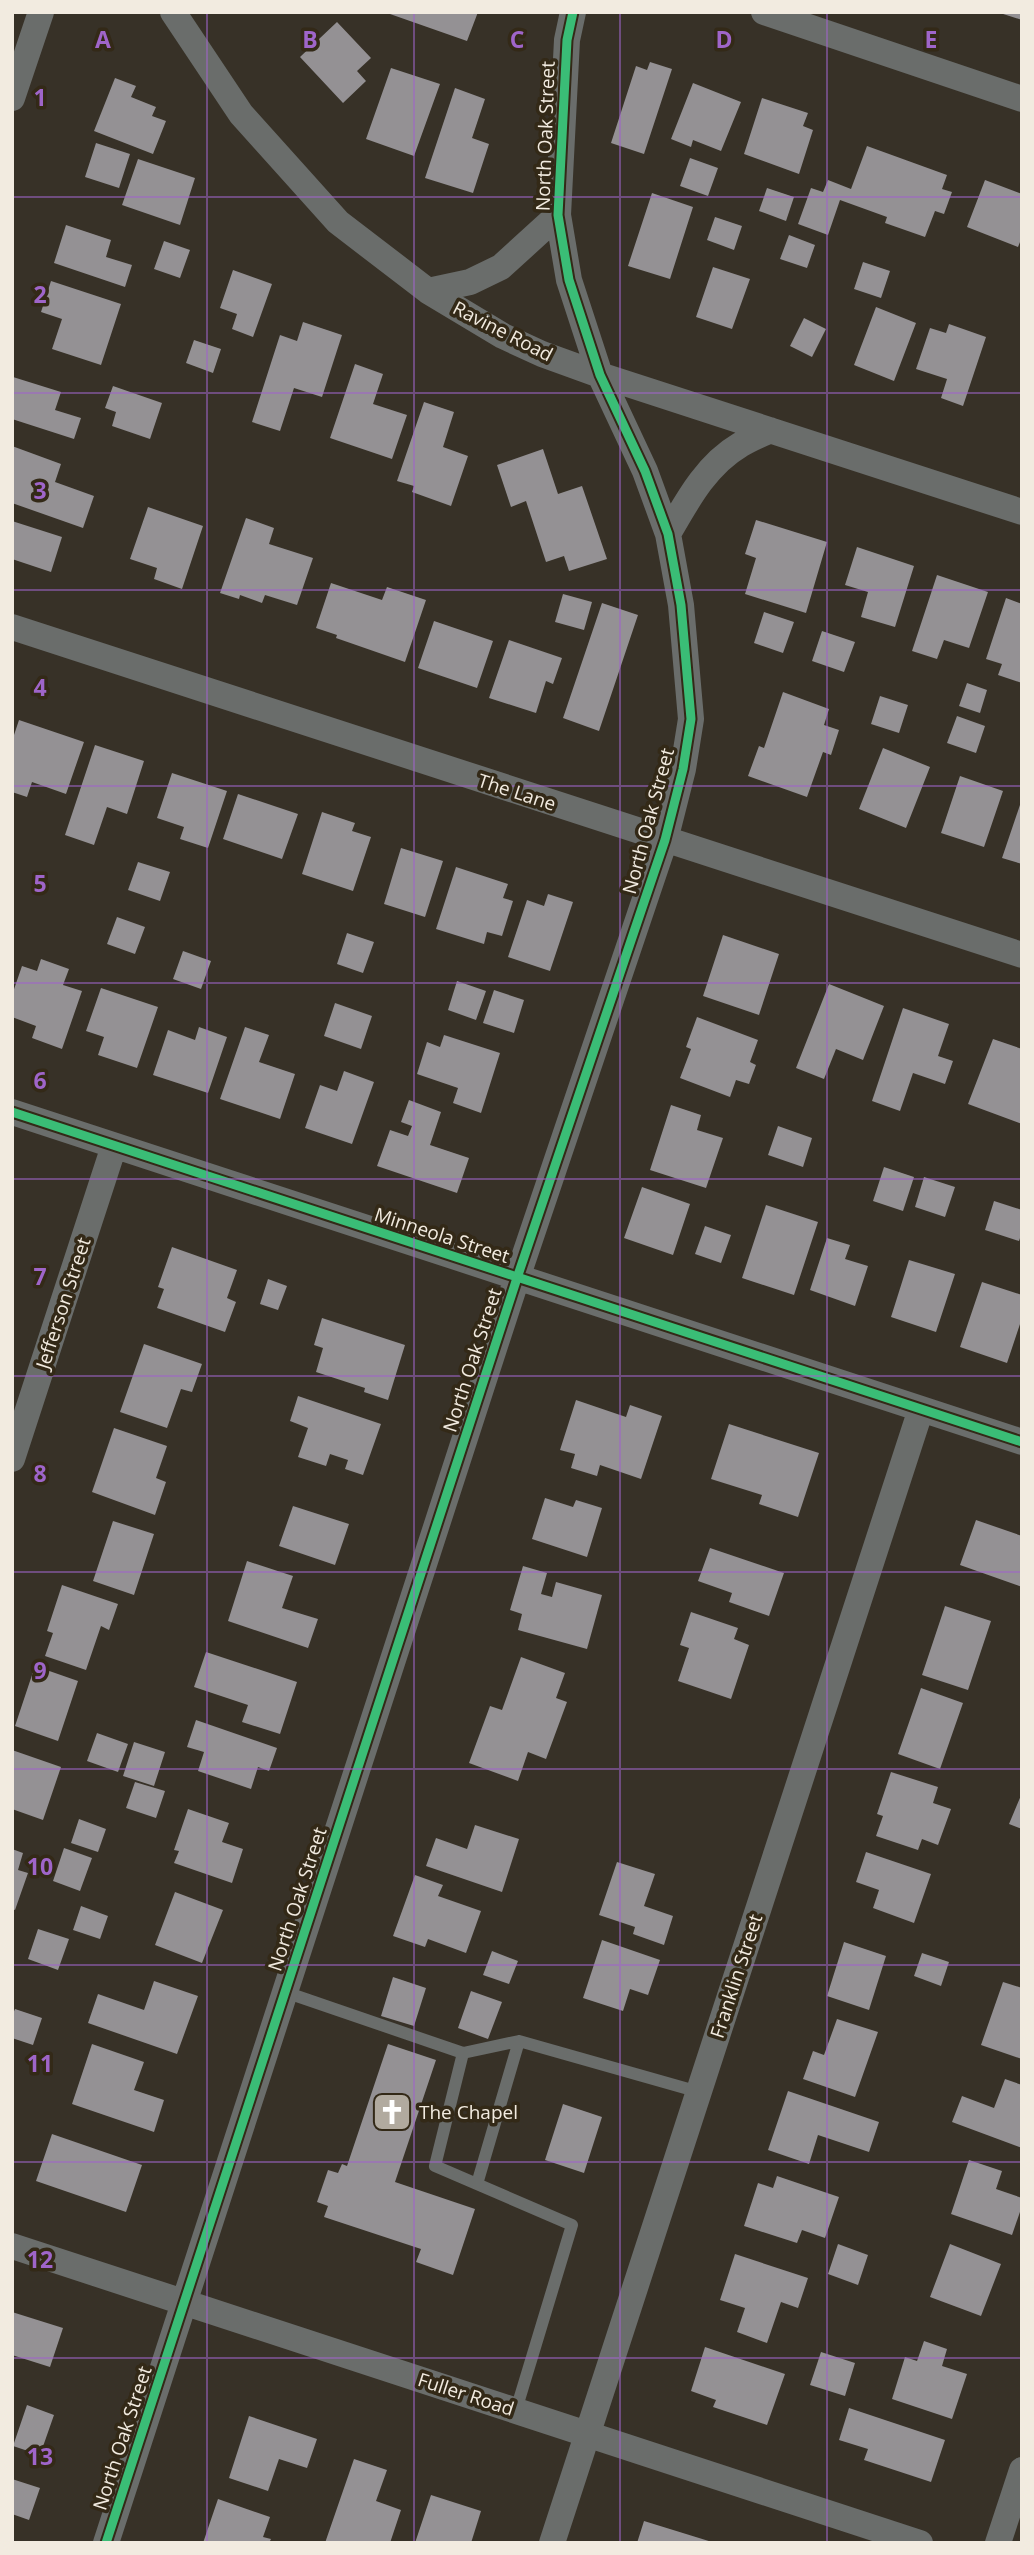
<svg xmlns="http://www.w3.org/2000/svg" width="1034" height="2555" viewBox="0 0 1034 2555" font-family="'Open Sans',sans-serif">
<rect width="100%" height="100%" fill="#373127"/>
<path fill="#949194" d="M391 12H478L467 41 390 14Z
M1000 12H1022V20L1000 13Z
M337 22 371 58 357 71 366 81 343 103 300 57Z
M650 62 672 69 644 154 611 143 636 66 647 70Z
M391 68 440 84 414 156 366 139Z
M115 78 136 86 131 97 156 107 152 116 166 121 153 154 94 131Z
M693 83 741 102 721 151 693 140 691 147 671 139Z
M455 88 485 99 472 138 489 144 473 193 425 178Z
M762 98 808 113 803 126 813 130 799 174 744 154Z
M96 143 130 154 119 188 85 177Z
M867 146 947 175 942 189 952 192 944 214 935 211 925 237 885 223 887 217 840 200 828 235 798 224 811 188 823 192 828 180 851 189Z
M690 158 718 168 708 196 680 186Z
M138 159 195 178 180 225 122 205Z
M985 180 1022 194V237L1018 247 967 227Z
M767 188 794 197 786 221 759 211Z
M652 193 693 207 670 279 628 266Z
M715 217 742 226 734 250 707 240Z
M66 225 111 240 106 257 132 265 125 287 54 263Z
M789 235 815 245 807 268 780 259Z
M164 241 190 250 180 278 154 269Z
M863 262 890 271 881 298 854 289Z
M713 267 750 279 732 329 696 317Z
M233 270 272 284 253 337 232 329 237 314 220 308Z
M51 281 121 304 101 365 52 349 62 319 41 312Z
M876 307 916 323 894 381 854 365Z
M804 318 826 329 812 357 790 346Z
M303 322 342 335 322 397 294 388 280 431 252 422 280 335 297 341Z
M949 324 986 337 963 406 941 398 947 379 916 369 930 328 946 333Z
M194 340 221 349 213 373 186 363Z
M355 364 383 374 373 404 407 415 392 459 330 438Z
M13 377 61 392 55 410 81 418 74 439 12 419Z
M113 386 162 403 150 439 112 426 116 412 105 408Z
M424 402 454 412 443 447 468 456 451 506 412 492 414 486 397 481Z
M12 446 61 464 55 482 94 496 83 528 12 503Z
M543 449 558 494 582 486 607 559 569 571 564 556 546 562 526 501 511 507 497 465Z
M148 507 203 526 182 589 154 579 157 568 130 559Z
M246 518 274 528 269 544 313 558 297 605 265 595 262 603 240 595 239 599 220 593Z
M756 520 827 542 806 613 745 594 756 558 745 554Z
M12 521 62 537 51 572 12 559Z
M857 547 914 566 895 627 861 617 868 592 845 585Z
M937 575 988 592 969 648 944 640 937 659 912 651Z
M331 583 382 600 387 587 426 600 405 662 336 638 337 635 316 628Z
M563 594 592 602 584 630 555 622Z
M1006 598 1022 604V683L998 675 1002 664 986 659Z
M602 603 638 615 599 731 563 718Z
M764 612 794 622 783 653 754 643Z
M434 621 493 641 477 688 418 668Z
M822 631 855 642 844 672 812 661Z
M509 640 562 658 553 684 546 681 536 713 489 698Z
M967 683 987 690 980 713 959 706Z
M783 692 829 709 824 725 839 730 831 755 823 752 807 797 748 776 759 746 764 748Z
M880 696 908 705 899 733 871 724Z
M957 716 985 726 976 753 947 743Z
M19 720 84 742 66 794 32 782 27 797 12 792V741Z
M95 745 144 761 127 814 107 807 94 845 65 835Z
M883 748 930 767 906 828 859 809Z
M172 773 227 791 208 848 180 839 184 827 157 818Z
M960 776 1003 791 984 847 941 833Z
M238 794 298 814 282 859 223 839Z
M1022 799V864L1002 858Z
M322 812 355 823 352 831 371 837 353 891 302 874Z
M401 848 443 861 425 917 384 904Z
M138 862 170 872 160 901 128 890Z
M456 867 508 884 503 898 513 901 502 936 487 932 484 944 436 929Z
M548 894 573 902 550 971 508 957 527 900 544 906Z
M117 917 145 927 135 954 107 944Z
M347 933 374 942 363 973 337 964Z
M723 935 779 954 759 1015 703 996Z
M183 951 211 961 201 989 173 979Z
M41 959 69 969 63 985 82 991 62 1049 32 1038 36 1026 12 1017V995L22 966 37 971Z
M457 981 486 991 476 1020 448 1010Z
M829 984 884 1006 863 1060 836 1049 824 1079 796 1068Z
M101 988 158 1007 137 1068 98 1055 104 1037 86 1031Z
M494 990 524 1000 514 1033 483 1023Z
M335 1003 372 1016 361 1049 324 1036Z
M903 1008 949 1024 938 1056 953 1061 945 1084 913 1073 900 1111 872 1101Z
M697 1017 758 1040 750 1062 756 1065 749 1084 736 1080 730 1097 680 1078 691 1049 686 1047Z
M199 1027 227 1037 208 1093 153 1075 168 1030 195 1040Z
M245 1027 269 1035 259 1062 295 1074 280 1119 220 1099Z
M444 1035 500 1053 481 1113 453 1103 458 1088 417 1074 427 1042 440 1047Z
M993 1039 1022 1049V1124L968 1104Z
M344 1071 374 1082 352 1144 305 1128 320 1085 337 1091Z
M409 1100 441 1112 430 1145 469 1158 457 1193 377 1166 390 1130 408 1136 412 1126 401 1122Z
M671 1105 701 1115 697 1130 723 1138 706 1188 650 1170Z
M778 1126 812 1138 803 1167 768 1155Z
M884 1167 914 1177 903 1211 873 1201Z
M924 1177 955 1187 945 1217 915 1207Z
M642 1187 690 1204 673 1255 624 1238Z
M994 1201 1022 1210V1232L1019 1241 985 1230Z
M766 1205 818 1222 794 1295 742 1278Z
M705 1226 731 1235 721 1263 695 1254Z
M827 1238 850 1245 845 1259 868 1266 855 1306 810 1290Z
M172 1247 237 1270 227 1298 236 1302 225 1332 157 1308 164 1289 158 1287Z
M909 1260 955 1274 936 1332 891 1317Z
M268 1279 287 1286 278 1310 260 1304Z
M982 1282 1022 1295V1318L1007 1363 960 1347Z
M322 1318 405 1345 388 1400 364 1392 365 1388 316 1372 323 1348 314 1345Z
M144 1344 202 1364 192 1392 181 1389 167 1428 120 1412Z
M298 1396 381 1424 363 1475 345 1469 348 1460 330 1454 326 1466 298 1457 308 1428 290 1421Z
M576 1400 626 1417 630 1405 662 1416 641 1479 600 1465 597 1476 571 1468 575 1454 560 1450Z
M729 1424 819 1453 798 1517 759 1504 762 1495 711 1479Z
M114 1428 167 1446 156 1478 166 1482 155 1515 92 1492Z
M545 1498 573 1507 576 1500 602 1508 587 1557 532 1539Z
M293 1506 349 1524 335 1565 279 1546Z
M976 1520 1022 1536V1587L960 1565Z
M113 1521 154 1534 134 1595 93 1581Z
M710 1548 784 1573 769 1616 729 1602 732 1593 698 1581Z
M247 1561 293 1576 282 1608 318 1619 308 1648 228 1621Z
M523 1566 547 1573 541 1594 552 1597 556 1582 602 1595 587 1649 518 1630 522 1614 510 1610Z
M62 1585 118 1604 109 1630 101 1626 86 1670 45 1656 53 1633 47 1631Z
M945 1606 991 1621 968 1690 922 1675Z
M691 1612 738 1628 734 1639 749 1645 731 1699 678 1681 689 1648 680 1645Z
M206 1652 297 1682 280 1734 242 1722 248 1705 194 1687Z
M521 1657 565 1673 556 1698 567 1702 546 1759 528 1752 518 1781 469 1763 490 1706 502 1710Z
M35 1666 78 1681 58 1741 15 1726Z
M921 1688 963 1703 940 1769 898 1754Z
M196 1720 277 1748 269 1771 258 1767 251 1789 198 1771 204 1752 187 1747Z
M97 1733 128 1744 118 1772 87 1761Z
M134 1742 165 1752 154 1786 123 1776Z
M12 1750 61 1767 43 1820 12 1809Z
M891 1772 938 1787 933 1803 951 1809 938 1845 922 1839 918 1850 876 1836 883 1816 877 1814Z
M135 1782 165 1791 156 1818 126 1808Z
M1022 1793V1829L1009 1824Z
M188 1809 229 1823 222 1842 243 1849 232 1883 174 1863 179 1851 174 1850Z
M79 1819 106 1829 98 1852 71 1843Z
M475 1825 519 1839 502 1892 426 1866 436 1838 467 1849Z
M64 1848 92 1858 80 1891 53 1881Z
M12 1849 23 1853 18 1870 28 1873 15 1910 12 1909Z
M866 1852 931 1874 914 1923 873 1908 879 1890 856 1882Z
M617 1862 655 1874 644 1906 673 1916 664 1945 633 1934 635 1927 599 1915Z
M415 1875 443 1885 438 1896 481 1911 466 1953 428 1939 425 1947 393 1936Z
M175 1892 223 1910 202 1963 155 1945Z
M81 1906 108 1916 100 1939 73 1930Z
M38 1929 69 1939 58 1970 28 1959Z
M602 1940 660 1960 648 1995 630 1989 623 2011 583 1998Z
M844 1942 886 1956 869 2010 827 1996Z
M492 1951 518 1961 509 1984 483 1975Z
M922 1953 949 1962 941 1986 914 1976Z
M393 1977 426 1988 414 2026 381 2016Z
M154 1981 198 1996 177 2054 88 2023 98 1994 144 2010Z
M1003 1982 1022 1988V2059L981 2045Z
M471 1991 502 2002 488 2039 458 2028Z
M15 2009 42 2018 33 2045 12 2038V2016Z
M837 2019 878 2032 855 2097 803 2079 813 2051 824 2055Z
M92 2044 144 2062 134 2090 164 2100 154 2132 72 2104Z
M388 2044 436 2060 395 2182 475 2209 453 2275 416 2262 421 2249 324 2217 328 2206 317 2202 328 2170 338 2173 342 2164 347 2166Z
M1005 2079 1022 2085V2148L952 2122 962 2096 994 2108Z
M788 2091 879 2122 869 2152 818 2135 809 2164 768 2150Z
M563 2104 602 2117 584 2173 545 2160Z
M52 2134 142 2165 126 2212 36 2181Z
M969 2160 1002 2171 996 2189 1022 2198V2206L1012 2235 951 2214Z
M777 2176 839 2197 825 2238 802 2230 797 2243 744 2226 758 2183 773 2188Z
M838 2244 868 2255 858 2285 828 2274Z
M950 2244 1001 2264 981 2316 930 2297Z
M735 2254 808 2278 798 2308 781 2302 767 2343 737 2332 745 2308 720 2300Z
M12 2312 63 2328 50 2367 12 2355Z
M924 2341 947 2349 942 2366 967 2374 952 2419 892 2399 905 2357 917 2361Z
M705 2347 785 2374 767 2425 713 2407 716 2400 691 2391Z
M821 2352 855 2363 845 2396 810 2385Z
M27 2405 54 2415 40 2455 13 2446Z
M849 2408 945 2440 931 2482 864 2460 868 2449 839 2440Z
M249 2416 317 2439 307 2468 279 2459 268 2491 229 2478Z
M354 2459 387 2470 376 2501 401 2510 390 2543H325Z
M12 2479 40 2488 29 2520 12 2514Z
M431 2495 481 2511 471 2543H415Z
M218 2499 270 2517 263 2537 271 2539 269 2543H203Z
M644 2521 712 2542V2543H637Z"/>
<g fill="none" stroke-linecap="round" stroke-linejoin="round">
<path stroke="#6a6d6b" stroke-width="12" d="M285 1992 463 2053
M477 2184 519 2041
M516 2410 572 2225 435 2166 463 2053 519 2041 699 2092"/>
<path stroke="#6a6d6b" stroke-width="26" d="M173 12 241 114 338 222 428 291 503 336 542 354 600 375 1022 512
M764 12 1022 99
M12 98 41 12
M428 291 470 282 501 267 558 215
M668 534C687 501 706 465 740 445 749 439 760 435 770 430
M12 627 1022 955
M12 1112 1022 1442
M12 1459 114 1146
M12 2246 920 2543
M106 2543 517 1278 665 840 683 769 691 719 681 605 668 534 645 471 600 375 569 280 558 215 567 40 573 12
M552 2543 921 1409
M998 2543 1022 2470"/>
<g stroke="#332917" stroke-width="13">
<path id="cycleway" d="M12 1112 1022 1442
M106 2543 517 1278 665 840 683 769 691 719 681 605 668 534 645 471 600 375 569 280 558 215 567 40 573 12"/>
</g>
<use href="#cycleway" stroke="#3abd76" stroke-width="9"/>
</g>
<path fill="none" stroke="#9f65c9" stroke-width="2" stroke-opacity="0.55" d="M207 12V2543M414 12V2543M620 12V2543M827 12V2543M12 197H1022M12 393H1022M12 590H1022M12 786H1022M12 983H1022M12 1179H1022M12 1376H1022M12 1572H1022M12 1769H1022M12 1965H1022M12 2162H1022M12 2358H1022"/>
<defs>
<g id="church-square" transform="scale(2.0125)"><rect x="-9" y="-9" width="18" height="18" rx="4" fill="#b1aa9f" stroke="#332917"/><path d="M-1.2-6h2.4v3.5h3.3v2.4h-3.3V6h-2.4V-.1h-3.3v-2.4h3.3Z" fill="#fff"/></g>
</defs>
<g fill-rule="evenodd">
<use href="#church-square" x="392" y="2112"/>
</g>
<g text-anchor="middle" stroke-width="7" stroke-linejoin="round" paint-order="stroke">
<g font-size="19" fill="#f2ebe0" stroke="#332917">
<text transform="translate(545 136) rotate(-88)" y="7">North Oak Street</text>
<text transform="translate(503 331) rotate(27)" y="7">Ravine Road</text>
<text transform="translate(517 792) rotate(18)" y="7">The Lane</text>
<text transform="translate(648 821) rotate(-75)" y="7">North Oak Street</text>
<text transform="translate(442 1235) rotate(18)" y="7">Minneola Street</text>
<text transform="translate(63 1303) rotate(-72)" y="7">Jefferson Street</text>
<text transform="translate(472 1360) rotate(-72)" y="7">North Oak Street</text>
<text transform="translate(297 1899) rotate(-72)" y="7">North Oak Street</text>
<text transform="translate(736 1976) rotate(-72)" y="7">Franklin Street</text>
<text transform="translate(466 2394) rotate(18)" y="7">Fuller Road</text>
<text transform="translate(122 2438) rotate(-72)" y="7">North Oak Street</text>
</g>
<g font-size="19" fill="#f2ebe0" stroke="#332917" text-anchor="start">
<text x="419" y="2119">The Chapel</text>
</g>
</g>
<g font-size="23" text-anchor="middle" font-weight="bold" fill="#9f65c9" stroke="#332917" stroke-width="7" stroke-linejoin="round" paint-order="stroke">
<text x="103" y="48">A</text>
<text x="310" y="48">B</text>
<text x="517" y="48">C</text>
<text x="724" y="48">D</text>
<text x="931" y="48">E</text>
<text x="40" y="106">1</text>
<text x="40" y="303">2</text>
<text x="40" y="499">3</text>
<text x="40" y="696">4</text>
<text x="40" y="892">5</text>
<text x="40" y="1089">6</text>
<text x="40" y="1285">7</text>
<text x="40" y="1482">8</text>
<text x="40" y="1679">9</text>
<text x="40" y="1875">10</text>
<text x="40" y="2072">11</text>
<text x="40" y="2268">12</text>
<text x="40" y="2465">13</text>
</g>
<rect width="1034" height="2555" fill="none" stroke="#f2ebe0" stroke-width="28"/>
</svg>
